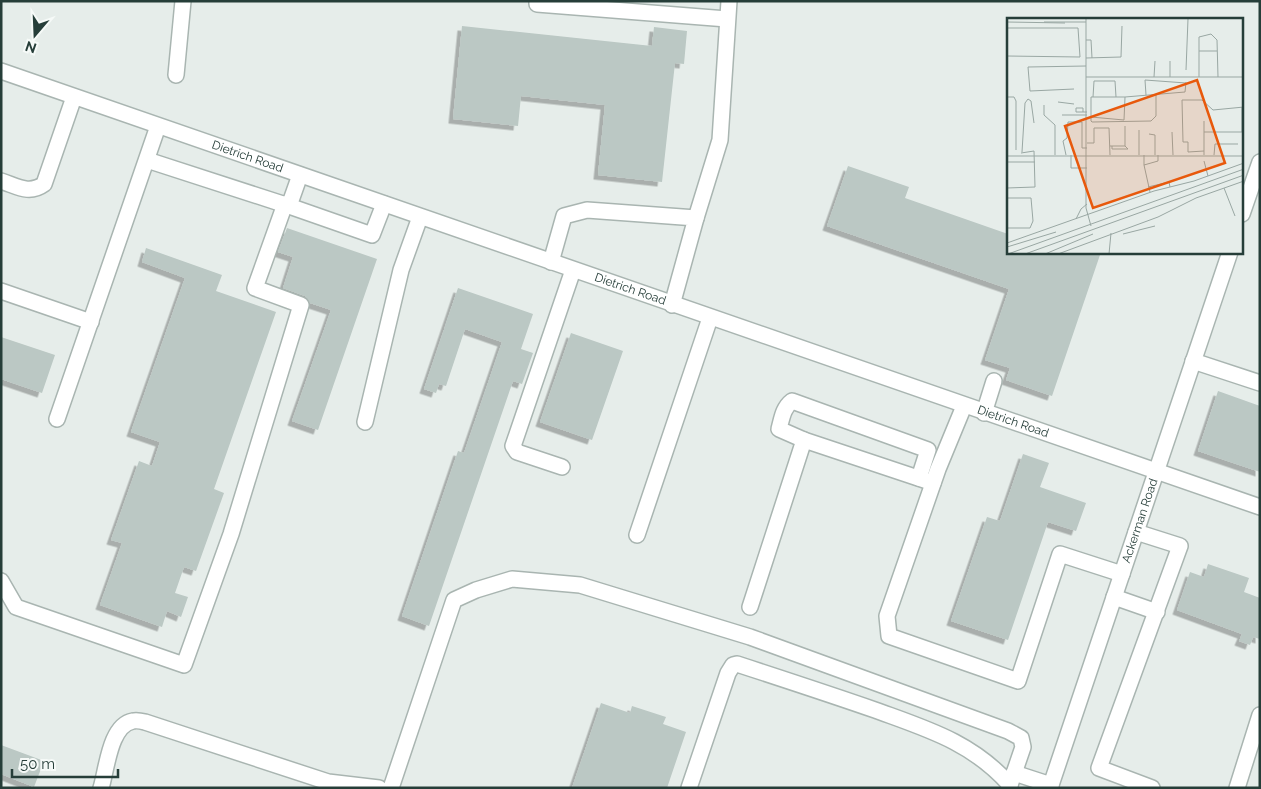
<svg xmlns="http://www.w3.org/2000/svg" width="1261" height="789" viewBox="0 0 1261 789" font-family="Raleway,sans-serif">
<defs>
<filter id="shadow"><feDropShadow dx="-4.5" dy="4.5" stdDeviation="0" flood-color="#0004"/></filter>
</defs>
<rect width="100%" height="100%" fill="#e6edea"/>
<path fill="#bbc8c4" filter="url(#shadow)" d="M462 26 652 46 654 27 687 31 684 64 675 63 662 182 598 175 605 105 521 96 518 126 453 119Z
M848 166 909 187 905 198 1008 234V252H1101L1052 396 1006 380 1010 368 985 360 1009 289 827 226Z
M287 228 377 259 318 430 292 421 331 310 310 303 305 296 283 288 293 257 278 252Z
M146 248 222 275 216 291 276 312 214 489 224 493 196 571 184 567 175 593 188 597 181 617 167 611 162 627 100 605 122 543 111 540 139 461 152 466 160 442 131 432 185 278 142 262Z
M458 288 533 314 521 349 533 353 522 384 513 381 429 626 402 616 458 451 464 453 502 342 465 329 446 386 439 384 436 393 424 389Z
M571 333 623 351 592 440 540 422Z
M1 337 55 355 42 393 1 379Z
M1218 391 1260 406V472L1198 451Z
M1023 454 1049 463 1040 487 1086 503 1076 531 1048 522 1008 640 951 621 987 517 1000 521Z
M1208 564 1249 578 1244 592 1260 598V639L1253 637 1250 645 1239 641 1242 634 1177 610 1190 572 1204 577Z
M601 703 630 713 632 706 666 717 663 724 686 732 667 788H572Z
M1 745 44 761 34 787 1 774Z"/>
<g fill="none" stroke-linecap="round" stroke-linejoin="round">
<g stroke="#a9b5b1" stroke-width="18">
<g id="minor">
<path d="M537 1V4L727 19"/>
<path id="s1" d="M1 71 1260 507"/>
<path d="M176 75 183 1"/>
<path d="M147 160 289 206"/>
<path d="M300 175 289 206 372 235 384 204"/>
<path d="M1 181C17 186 29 195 44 184L74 97"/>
<path d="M1242 214 1260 162"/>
<path d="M696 218 720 140 729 1"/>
<path d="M551 262 564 216 587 210 696 218 672 305"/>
<path d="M1 291 91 322"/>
<path d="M1193 361 1260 383"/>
<path d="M964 406 938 469 887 616 889 636 1018 681 1060 554 1122 574"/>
<path d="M984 413 994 381"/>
<path d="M57 419 158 126"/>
<path d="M365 422 401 270 420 217"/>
<path d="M804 440 779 429C782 418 783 408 792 401L928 450 919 478"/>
<path d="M562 467 517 452 513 446 573 270"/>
<path d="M1136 532 1180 546 1099 768 1152 788"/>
<path d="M637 535 710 318"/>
<path d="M1 581 16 607 184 665 231 534 301 305 255 288 285 204"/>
<path d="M1114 597 1157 612"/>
<path d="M750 607 804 440 933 483"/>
<path d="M1014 773 1051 785"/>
<path d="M101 788C107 768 110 725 133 721 137 720 141 721 145 722L328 782 379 788"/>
<path d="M391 788 454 600 476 590 512 579 580 585 750 637 1008 731 1021 738 1023 747 1009 788"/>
<path d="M689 788 728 673 733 665 737 664C783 679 829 694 875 710 927 729 972 742 1010 785"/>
<path id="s2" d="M1050 788 1230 252"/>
<path d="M1237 788 1260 715"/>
</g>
</g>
<use href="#minor" stroke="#fff" stroke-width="15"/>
</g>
<g text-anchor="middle" stroke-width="4" stroke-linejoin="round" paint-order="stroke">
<g font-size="12" fill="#263e39" stroke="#f6faf8">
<text dy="4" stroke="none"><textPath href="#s1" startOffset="261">Dietrich Road</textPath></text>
<text dy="4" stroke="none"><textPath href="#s1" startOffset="666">Dietrich Road</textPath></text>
<text dy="4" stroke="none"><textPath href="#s1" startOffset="1071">Dietrich Road</textPath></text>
<text dy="4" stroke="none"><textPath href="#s2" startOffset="282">Ackerman Road</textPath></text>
</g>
</g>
<g transform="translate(1007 18)">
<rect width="236" height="236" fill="#e6edea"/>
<path fill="none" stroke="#99a7a3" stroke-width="1" d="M79 1V190L84 208M0 4 58 5M37 4H79M0 10H71L73 39M79 22H84L85 40M192 33H210M0 38 73 39M79 40 114 39 115 8M179 52 181 1M79 59H237M147 59 148 43M163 59V43M192 59V19L204 16 210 22 211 59M67 71 23 73 21 49 79 48M139 77 138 62 179 65M0 79H7L9 83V132M86 79 87 63H108L109 79M118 79 178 74 179 64M51 84 67 86M37 87V97L48 107V137M76 94V90H69V94H80M55 97H80M84 99 117 102 118 79H84V103L85 104 144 103 149 98V76M132 112V137M165 114 166 137M197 114H237M235 114V89M142 116 148 117V137M80 125H87V110H102L103 137M103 128H118V108M105 128V131H121L118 128M15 134 18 85 21 81 24 83 27 105M181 134V124H176L175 82H195L206 92 237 89M181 134 197 133M59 137 56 123 60 120 61 104H75V130H80M64 137V150H80M137 137V147L151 143V137M197 137V103M207 137 208 126H231M0 138H237M197 143 201 158M0 144H28M137 147 143 174M141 169 162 164 163 169M0 170 28 169 27 133 14 135M217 170 228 198M0 180H24L26 203 23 210H0M69 201 74 191 80 186M116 216 148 208M0 225 147 173 187 163 237 145M0 229 49 214M1 236 237 151M18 236 237 157M38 236 86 216M51 236 151 199 189 180 237 163M102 236 104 215"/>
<path fill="#e8590c" fill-opacity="0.15" stroke="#e8590c" stroke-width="2.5" d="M190 62 218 145 86 190 58 108Z"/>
<rect width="236" height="236" fill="none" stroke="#263e39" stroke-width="2.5"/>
</g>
<rect width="1261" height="789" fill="none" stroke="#263e39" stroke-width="5"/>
<g transform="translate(35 35) rotate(199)" stroke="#f6faf8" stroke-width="4" paint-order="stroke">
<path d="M0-4L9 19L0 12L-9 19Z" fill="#263e39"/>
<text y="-8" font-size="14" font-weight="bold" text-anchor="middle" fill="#263e39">N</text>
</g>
<path d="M12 769v8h106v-8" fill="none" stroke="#263e39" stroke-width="2.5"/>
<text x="20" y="769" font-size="15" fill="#263e39" stroke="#f6faf8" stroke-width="4" paint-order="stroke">50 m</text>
</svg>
